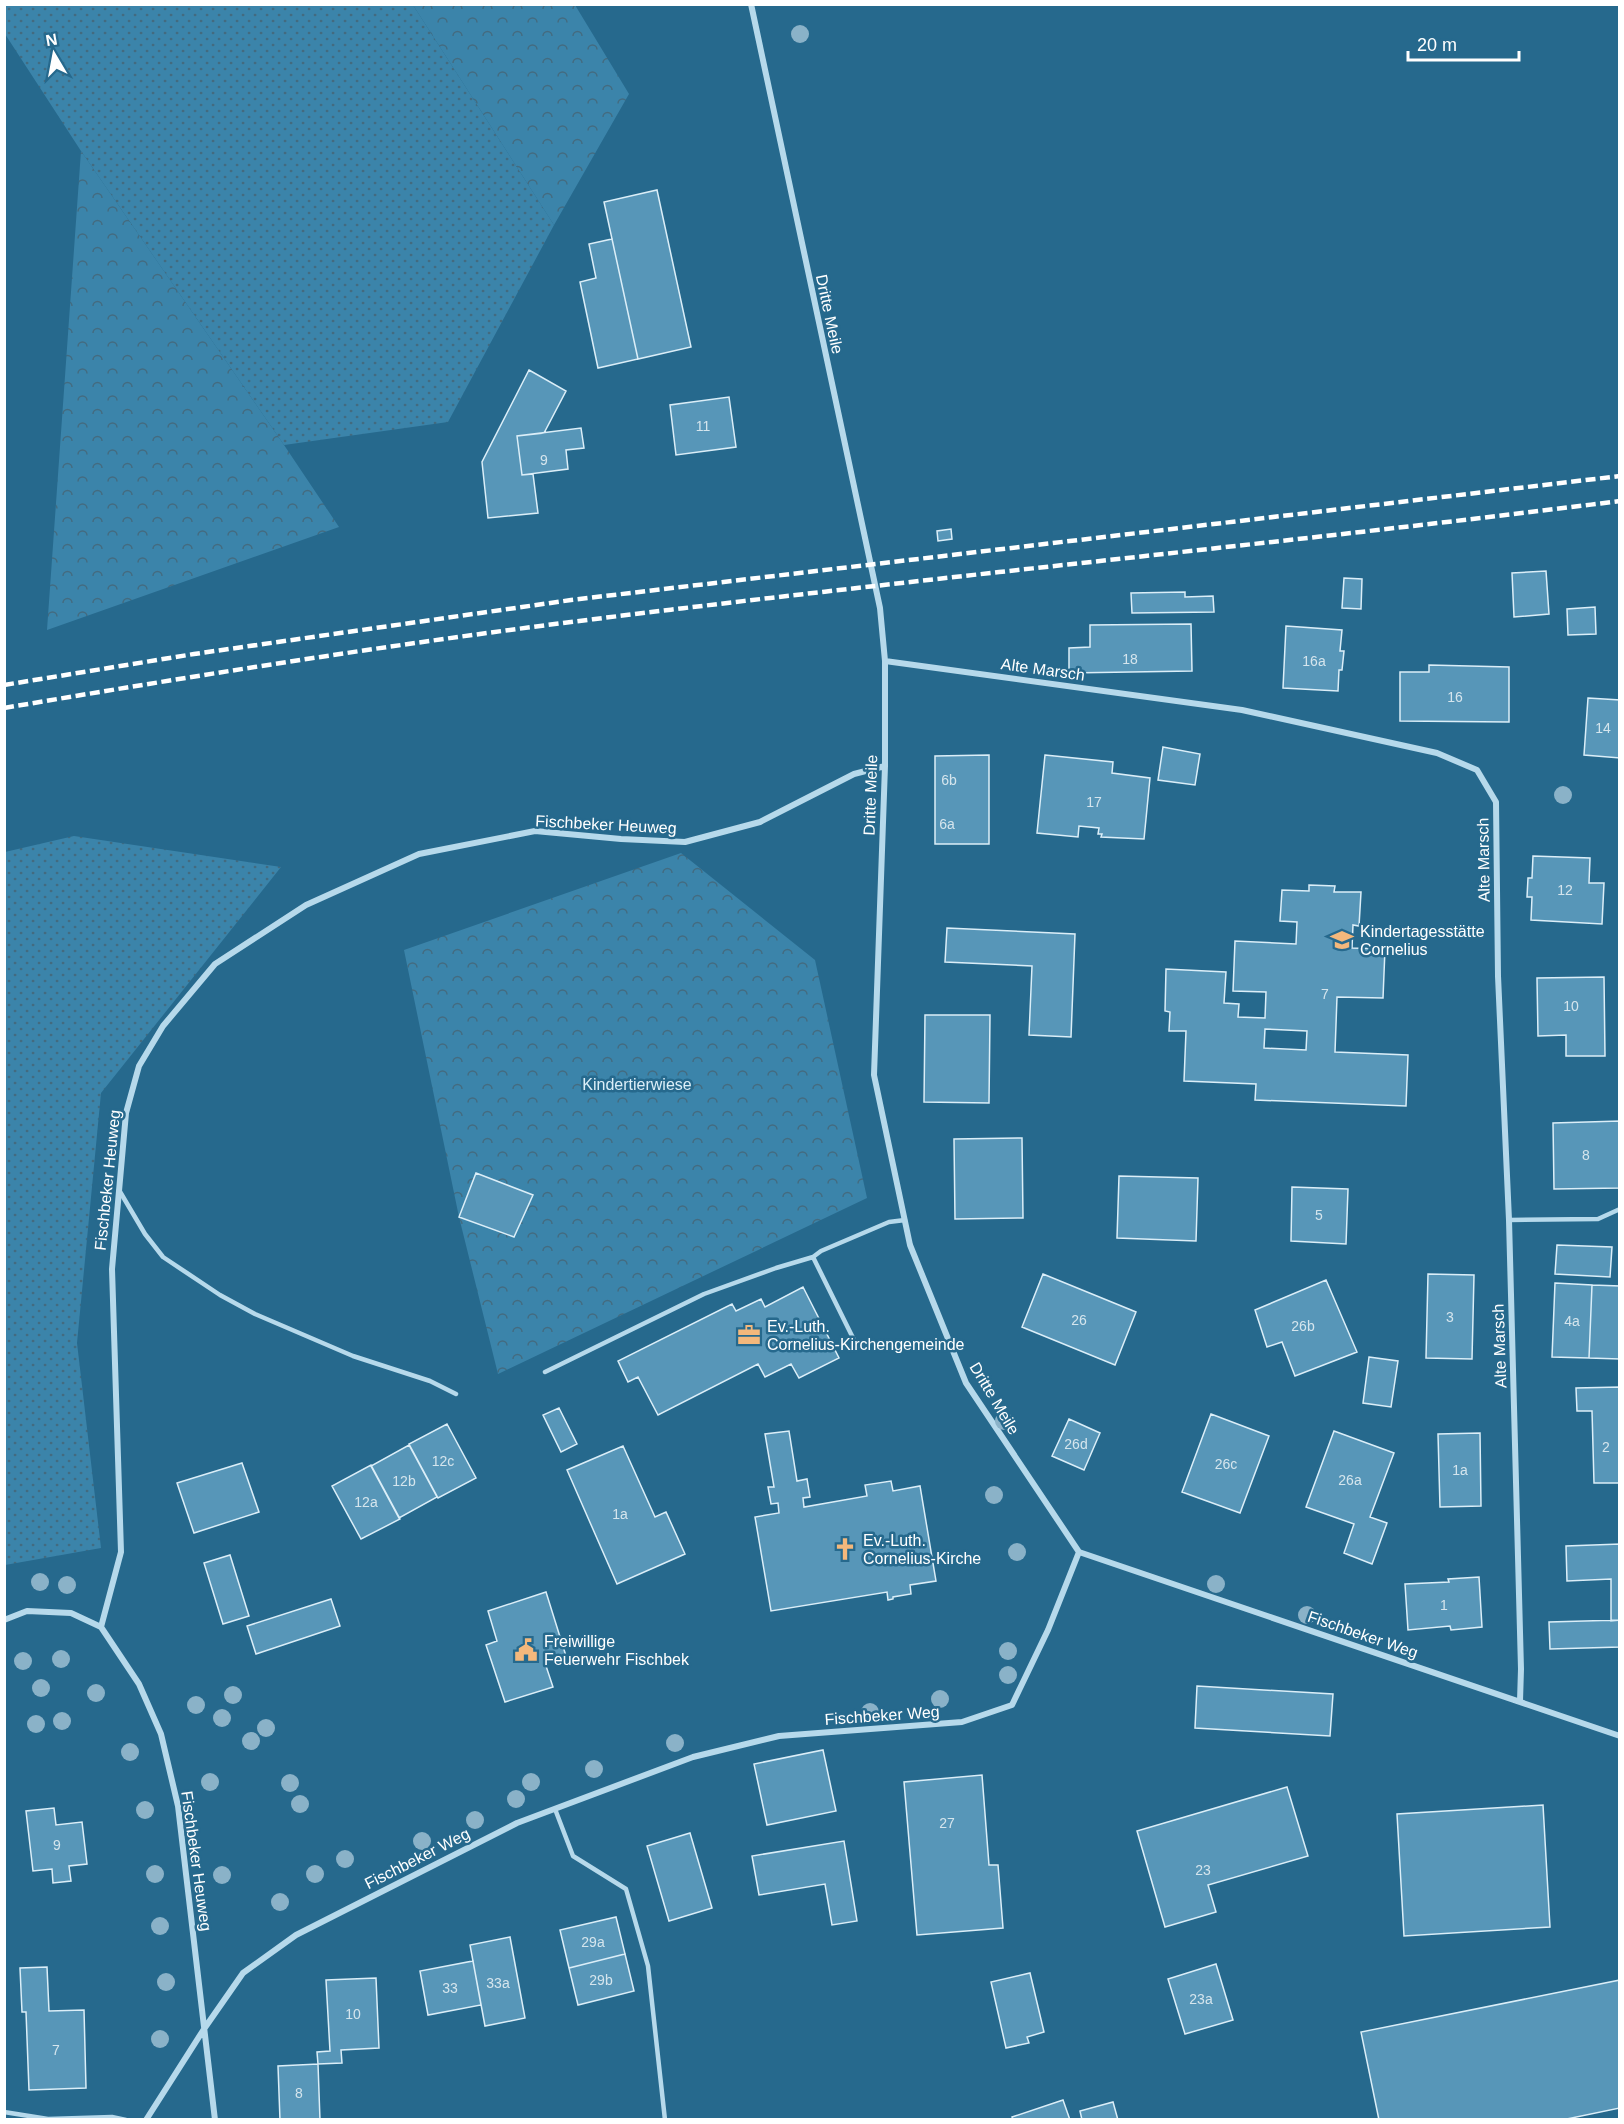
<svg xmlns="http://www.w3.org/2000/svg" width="1624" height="2124" viewBox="0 0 1624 2124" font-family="Arial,sans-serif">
<defs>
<pattern id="grass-dots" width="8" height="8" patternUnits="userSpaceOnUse" patternTransform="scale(1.5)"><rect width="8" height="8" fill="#3b84aa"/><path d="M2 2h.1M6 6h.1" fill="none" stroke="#436b80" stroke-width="1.8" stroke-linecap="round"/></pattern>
<pattern id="forest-crowns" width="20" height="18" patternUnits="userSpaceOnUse" patternTransform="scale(1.5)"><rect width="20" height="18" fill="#3b84aa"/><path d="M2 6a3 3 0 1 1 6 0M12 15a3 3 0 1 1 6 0" fill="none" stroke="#436b80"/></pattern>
</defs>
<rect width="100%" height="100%" fill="#26698d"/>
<path fill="url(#grass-dots)" d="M5 5H413L554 225 448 422 284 445 81 151 5 34Z
M74 836 281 867 101 1093 77 1343 101 1548 5 1565V852Z"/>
<path fill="url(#forest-crowns)" d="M413 5H575L629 94 554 225Z
M81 151 284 445 339 527 47 630Z
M681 853 815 960 867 1198 498 1374 459 1217 404 950Z"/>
<path fill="#5796b8" stroke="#dbeef8" stroke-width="1.5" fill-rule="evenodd" d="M657 190 691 347 638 359 604 202Z
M612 239 638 359 598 368 580 282 596 278 589 244Z
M529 370 566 391 544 433 517 436 522 475 533 474 538 513 488 518 482 462Z
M729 397 736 447 676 455 670 405Z
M581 428 584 448 566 450 568 469 522 475 517 436Z
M951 529 952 539 938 541 937 531Z
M1546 571 1549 614 1514 617 1512 573Z
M1344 578 1362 579 1361 609 1342 608Z
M1185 592V597L1213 596 1214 612 1132 613 1131 593Z
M1595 607 1596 634 1568 635 1567 609Z
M1191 624 1192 671 1069 673V648L1090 647V625Z
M1286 626 1342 630 1340 651H1344L1342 670H1339L1338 691 1283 688Z
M1429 665 1509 667V722L1400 721V672H1429Z
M1588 698 1620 700V758L1584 755Z
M1163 747 1200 754 1195 785 1158 780Z
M989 755V844H935V756Z
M1045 755 1113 762 1112 773 1150 778 1144 839 1101 837 1102 834H1098L1099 828 1079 826 1078 837 1037 833Z
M1533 856 1590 858 1589 883H1604L1602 924 1531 920 1532 897H1527L1528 878H1532Z
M1309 885 1335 886 1334 892H1361L1359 926 1353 925 1352 948 1385 949 1383 998 1337 997 1335 1052 1408 1055 1406 1106 1255 1100 1256 1084 1184 1081 1186 1031H1169L1170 1012 1165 1011 1166 969 1226 972 1224 1003 1239 1004 1238 1017 1265 1018 1266 992 1233 991 1235 941 1296 944 1297 922 1280 921 1282 890 1309 891ZM1265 1029 1307 1031 1306 1050 1264 1048Z
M947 928 1075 934 1071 1037 1029 1035 1032 966 945 962Z
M1604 977 1605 1056H1566V1035L1538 1036 1537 978Z
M925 1015H990L989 1103 924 1102Z
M1620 1121V1188L1554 1189 1553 1123Z
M1022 1138 1023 1218 955 1219 954 1139Z
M476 1173 533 1195 514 1237 459 1217Z
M1119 1176 1198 1178 1196 1241 1117 1238Z
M1292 1187 1348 1189 1346 1244 1291 1241Z
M1557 1245 1612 1247 1610 1277 1555 1274Z
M1043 1274 1136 1312 1115 1365 1022 1327Z
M1428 1274 1474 1275 1472 1359 1426 1358Z
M1326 1280 1357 1352 1295 1376 1282 1342 1267 1347 1255 1310Z
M1555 1283 1592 1285 1589 1358 1552 1357Z
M1592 1285 1620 1286V1359L1589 1358Z
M803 1287 839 1358 799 1378 791 1364 765 1377 758 1364 658 1415 638 1377 628 1382 618 1361 732 1304 736 1311 761 1299 765 1307Z
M1369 1357 1398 1361 1391 1407 1363 1403Z
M1620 1387V1483H1594L1592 1411H1577L1576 1388Z
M559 1408 577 1444 561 1452 543 1415Z
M1211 1414 1269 1436 1240 1513 1182 1492Z
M1069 1419 1100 1433 1084 1470 1052 1456Z
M447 1424 476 1478 438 1498 409 1444Z
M789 1431 797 1481 807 1479 810 1497 803 1498 804 1507 867 1496 865 1485 891 1481 893 1491 920 1486 936 1581 910 1585 911 1594 893 1597V1599L888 1600 887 1592 771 1611 755 1517 779 1513 778 1503 771 1504 768 1487H774L765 1434Z
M1334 1431 1394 1453 1370 1517 1387 1523 1372 1564 1344 1553 1354 1524 1306 1507Z
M1480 1433 1481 1506 1440 1507 1438 1434Z
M409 1445 437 1497 399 1518 371 1466Z
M623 1446 655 1517 666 1512 685 1554 617 1584 567 1470Z
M242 1463 259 1512 194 1533 177 1483Z
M371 1465 400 1519 361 1539 332 1486Z
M1620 1544V1620L1611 1621V1579L1567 1581 1566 1546Z
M230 1555 249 1616 223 1624 204 1563Z
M1479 1577 1482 1627 1451 1630 1450 1626 1408 1630 1405 1584 1449 1582 1448 1579Z
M546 1592 566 1656 545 1663 553 1687 505 1702 486 1645 497 1641 488 1611Z
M331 1599 340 1626 256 1654 247 1626Z
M1620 1620V1647L1550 1649 1549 1622Z
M1197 1686 1333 1694 1330 1736 1195 1728Z
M823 1750 836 1811 767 1825 754 1764Z
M982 1775 989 1865H998L1003 1928 917 1935 904 1782Z
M1287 1787 1308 1856 1208 1885 1216 1912 1165 1927 1137 1831Z
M1543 1805 1550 1927 1404 1936 1397 1814Z
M54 1808 56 1825 82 1822 87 1864 69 1866 71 1881 53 1883 52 1869 33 1871 26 1811Z
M690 1833 712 1908 669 1921 647 1846Z
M844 1841 857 1921 832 1925 825 1884 759 1895 752 1856Z
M616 1917 625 1954 569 1968 560 1930Z
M510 1937 525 2018 485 2026 470 1945Z
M625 1954 634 1991 578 2005 569 1968Z
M473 1961 481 2005 428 2015 420 1971Z
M1216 1964 1233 2020 1185 2034 1168 1979Z
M47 1967 49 2011 84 2010 86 2088 29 2090 26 2012H22L20 1968Z
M1030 1973 1044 2032 1027 2037 1029 2043 1006 2048 991 1982Z
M376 1978 379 2048 341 2050 342 2063 318 2064 317 2052 330 2051 326 1980Z
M1620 1980V2108L1562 2120H1379L1361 2032Z
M318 2064 320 2120H280L278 2066Z
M1063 2100 1070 2120H1013L1012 2117Z
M1113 2102 1118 2120H1082L1080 2111Z"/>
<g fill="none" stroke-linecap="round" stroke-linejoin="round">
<path stroke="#b6d9eb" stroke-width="4.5" d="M119 1190 145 1234 163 1257 220 1295 255 1314 353 1356 430 1381 456 1394
M1509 1220 1598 1219 1620 1209
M855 1342 813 1257 821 1251 889 1222 905 1220
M545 1372 704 1294 776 1268 813 1257
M555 1809 573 1856 626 1889 648 1966 665 2120
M4 2112 48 2119 112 2117 126 2120"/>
<path stroke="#b6d9eb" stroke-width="6" d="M751 4 880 608 885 661V766L874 1075 910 1245 966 1383 1079 1552
M885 661 1242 710 1437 753 1477 770 1496 802 1498 976 1509 1220 1521 1669 1520 1701
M1079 1552 1620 1736
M4 1620 27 1611 71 1613 101 1627
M146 2120 204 2029 243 1973 296 1935 517 1823 693 1757 779 1736 962 1722 1012 1705 1048 1630 1079 1552
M215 2120 178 1806 161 1734 139 1684 101 1627 121 1552 112 1269 126 1113 139 1066 163 1026 215 964 306 905 419 854 535 831 621 839 685 842 760 822 854 774 885 766"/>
<path stroke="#fff" stroke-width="4.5" stroke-dasharray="10 4.5" stroke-linecap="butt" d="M4 685 194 654 571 600 1620 476
M4 708C193 676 381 646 571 622 920 578 1270 545 1620 501"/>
</g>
<g fill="#8ab2c8">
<circle cx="800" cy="34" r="9"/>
<circle cx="1563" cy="795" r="9"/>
<circle cx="1004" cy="1421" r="9"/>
<circle cx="994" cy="1495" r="9"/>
<circle cx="1017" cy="1552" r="9"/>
<circle cx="40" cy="1582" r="9"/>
<circle cx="1216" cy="1584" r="9"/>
<circle cx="67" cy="1585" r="9"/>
<circle cx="1307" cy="1615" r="9"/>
<circle cx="1008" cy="1651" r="9"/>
<circle cx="61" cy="1659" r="9"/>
<circle cx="23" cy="1661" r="9"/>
<circle cx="1008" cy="1675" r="9"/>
<circle cx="41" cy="1688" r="9"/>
<circle cx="96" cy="1693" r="9"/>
<circle cx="233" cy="1695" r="9"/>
<circle cx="940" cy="1699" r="9"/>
<circle cx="196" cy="1705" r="9"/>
<circle cx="870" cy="1712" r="9"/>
<circle cx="222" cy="1718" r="9"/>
<circle cx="62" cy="1721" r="9"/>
<circle cx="36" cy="1724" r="9"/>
<circle cx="266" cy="1728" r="9"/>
<circle cx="251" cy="1741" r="9"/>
<circle cx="675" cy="1743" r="9"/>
<circle cx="130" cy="1752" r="9"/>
<circle cx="594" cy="1769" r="9"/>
<circle cx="210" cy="1782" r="9"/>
<circle cx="531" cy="1782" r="9"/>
<circle cx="290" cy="1783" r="9"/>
<circle cx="516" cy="1799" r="9"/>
<circle cx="300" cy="1804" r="9"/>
<circle cx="145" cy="1810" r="9"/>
<circle cx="475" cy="1820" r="9"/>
<circle cx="422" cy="1841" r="9"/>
<circle cx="345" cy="1859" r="9"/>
<circle cx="155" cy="1874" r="9"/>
<circle cx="315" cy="1874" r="9"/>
<circle cx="222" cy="1875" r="9"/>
<circle cx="280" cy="1902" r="9"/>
<circle cx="160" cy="1926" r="9"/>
<circle cx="166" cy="1982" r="9"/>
<circle cx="160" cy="2039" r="9"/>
</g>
<defs>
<g id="school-bare" transform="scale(1.8)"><path d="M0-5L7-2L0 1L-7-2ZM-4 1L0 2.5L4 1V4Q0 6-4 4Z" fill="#f3b87c" stroke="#26698d" stroke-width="2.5" paint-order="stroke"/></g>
<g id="office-bare" transform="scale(1.8)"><path d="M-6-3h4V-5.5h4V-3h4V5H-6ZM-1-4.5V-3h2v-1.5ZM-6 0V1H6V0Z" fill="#f3b87c" stroke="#26698d" stroke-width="2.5" paint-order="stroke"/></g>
<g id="church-bare" transform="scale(1.8)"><path d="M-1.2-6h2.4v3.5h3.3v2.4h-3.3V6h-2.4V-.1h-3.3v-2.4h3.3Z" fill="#f3b87c" stroke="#26698d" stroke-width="2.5" paint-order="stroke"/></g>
<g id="civic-bare" transform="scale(1.8)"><path d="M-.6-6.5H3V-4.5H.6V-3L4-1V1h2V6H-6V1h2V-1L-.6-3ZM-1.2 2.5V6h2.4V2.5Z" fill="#f3b87c" stroke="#26698d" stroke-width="2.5" paint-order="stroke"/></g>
</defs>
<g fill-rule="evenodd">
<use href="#school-bare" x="1342" y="940"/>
<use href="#office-bare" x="749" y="1335"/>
<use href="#church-bare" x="845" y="1549"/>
<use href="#civic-bare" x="526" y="1650"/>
</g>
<g text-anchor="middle" stroke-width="5" stroke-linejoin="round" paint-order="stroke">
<g font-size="14" fill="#d5e5ed">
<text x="703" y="431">11</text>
<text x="544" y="465">9</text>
<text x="1130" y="664">18</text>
<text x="1314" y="666">16a</text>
<text x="1455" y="702">16</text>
<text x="1603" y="733">14</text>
<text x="949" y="785">6b</text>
<text x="1094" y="807">17</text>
<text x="947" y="829">6a</text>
<text x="1565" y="895">12</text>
<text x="1325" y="999">7</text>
<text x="1571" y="1011">10</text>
<text x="1586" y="1160">8</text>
<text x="1319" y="1220">5</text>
<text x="1450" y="1322">3</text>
<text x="1079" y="1325">26</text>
<text x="1572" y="1326">4a</text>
<text x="1303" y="1331">26b</text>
<text x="1076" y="1449">26d</text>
<text x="1606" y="1452">2</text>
<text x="443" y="1466">12c</text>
<text x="1226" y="1469">26c</text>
<text x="1460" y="1475">1a</text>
<text x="1350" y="1485">26a</text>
<text x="404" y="1486">12b</text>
<text x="366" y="1507">12a</text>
<text x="620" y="1519">1a</text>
<text x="1444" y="1610">1</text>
<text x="947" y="1828">27</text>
<text x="57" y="1850">9</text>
<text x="1203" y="1875">23</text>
<text x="593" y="1947">29a</text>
<text x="601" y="1985">29b</text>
<text x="498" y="1988">33a</text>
<text x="450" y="1993">33</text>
<text x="1201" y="2004">23a</text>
<text x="353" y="2019">10</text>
<text x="56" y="2055">7</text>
<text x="299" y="2098">8</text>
</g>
<g font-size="16" fill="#fff" stroke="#26698d">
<text transform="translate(830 314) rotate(78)" y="6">Dritte Meile</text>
<text transform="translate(1043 669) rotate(8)" y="6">Alte Marsch</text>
<text transform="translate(870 795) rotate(-88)" y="6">Dritte Meile</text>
<text transform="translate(606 824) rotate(3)" y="6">Fischbeker Heuweg</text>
<text transform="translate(1483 860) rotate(-91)" y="6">Alte Marsch</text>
<text transform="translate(107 1180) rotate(-84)" y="6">Fischbeker Heuweg</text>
<text transform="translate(1499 1346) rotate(-92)" y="6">Alte Marsch</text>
<text transform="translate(995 1398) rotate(59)" y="6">Dritte Meile</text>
<text transform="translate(1363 1634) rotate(19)" y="6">Fischbeker Weg</text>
<text transform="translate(882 1715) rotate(-4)" y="6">Fischbeker Weg</text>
<text transform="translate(417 1858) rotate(-27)" y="6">Fischbeker Weg</text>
<text transform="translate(197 1861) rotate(82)" y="6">Fischbeker Heuweg</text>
</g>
<g font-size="16" fill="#fff" stroke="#26698d" text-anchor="start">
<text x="1360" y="937">Kindertagesstätte<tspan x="1360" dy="18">Cornelius</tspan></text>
<text x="767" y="1332">Ev.-Luth.<tspan x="767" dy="18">Cornelius-Kirchengemeinde</tspan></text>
<text x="863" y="1546">Ev.-Luth.<tspan x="863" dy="18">Cornelius-Kirche</tspan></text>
<text x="544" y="1647">Freiwillige<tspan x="544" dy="18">Feuerwehr Fischbek</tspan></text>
</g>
<g font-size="16" fill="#dbeef8" stroke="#26698d">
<text x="637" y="1090">Kindertierwiese</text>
</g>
</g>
<rect width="1624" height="2124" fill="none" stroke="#ffffff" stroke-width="12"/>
<g transform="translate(54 54) rotate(350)" stroke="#26698d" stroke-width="4.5" paint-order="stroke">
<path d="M0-4.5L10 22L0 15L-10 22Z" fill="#ffffff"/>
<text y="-9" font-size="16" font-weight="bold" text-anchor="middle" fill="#ffffff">N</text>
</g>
<path d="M1408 51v9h111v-9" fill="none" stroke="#ffffff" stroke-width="3"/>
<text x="1417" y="51" font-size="18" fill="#ffffff" stroke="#26698d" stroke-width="4.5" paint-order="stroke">20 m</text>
</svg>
